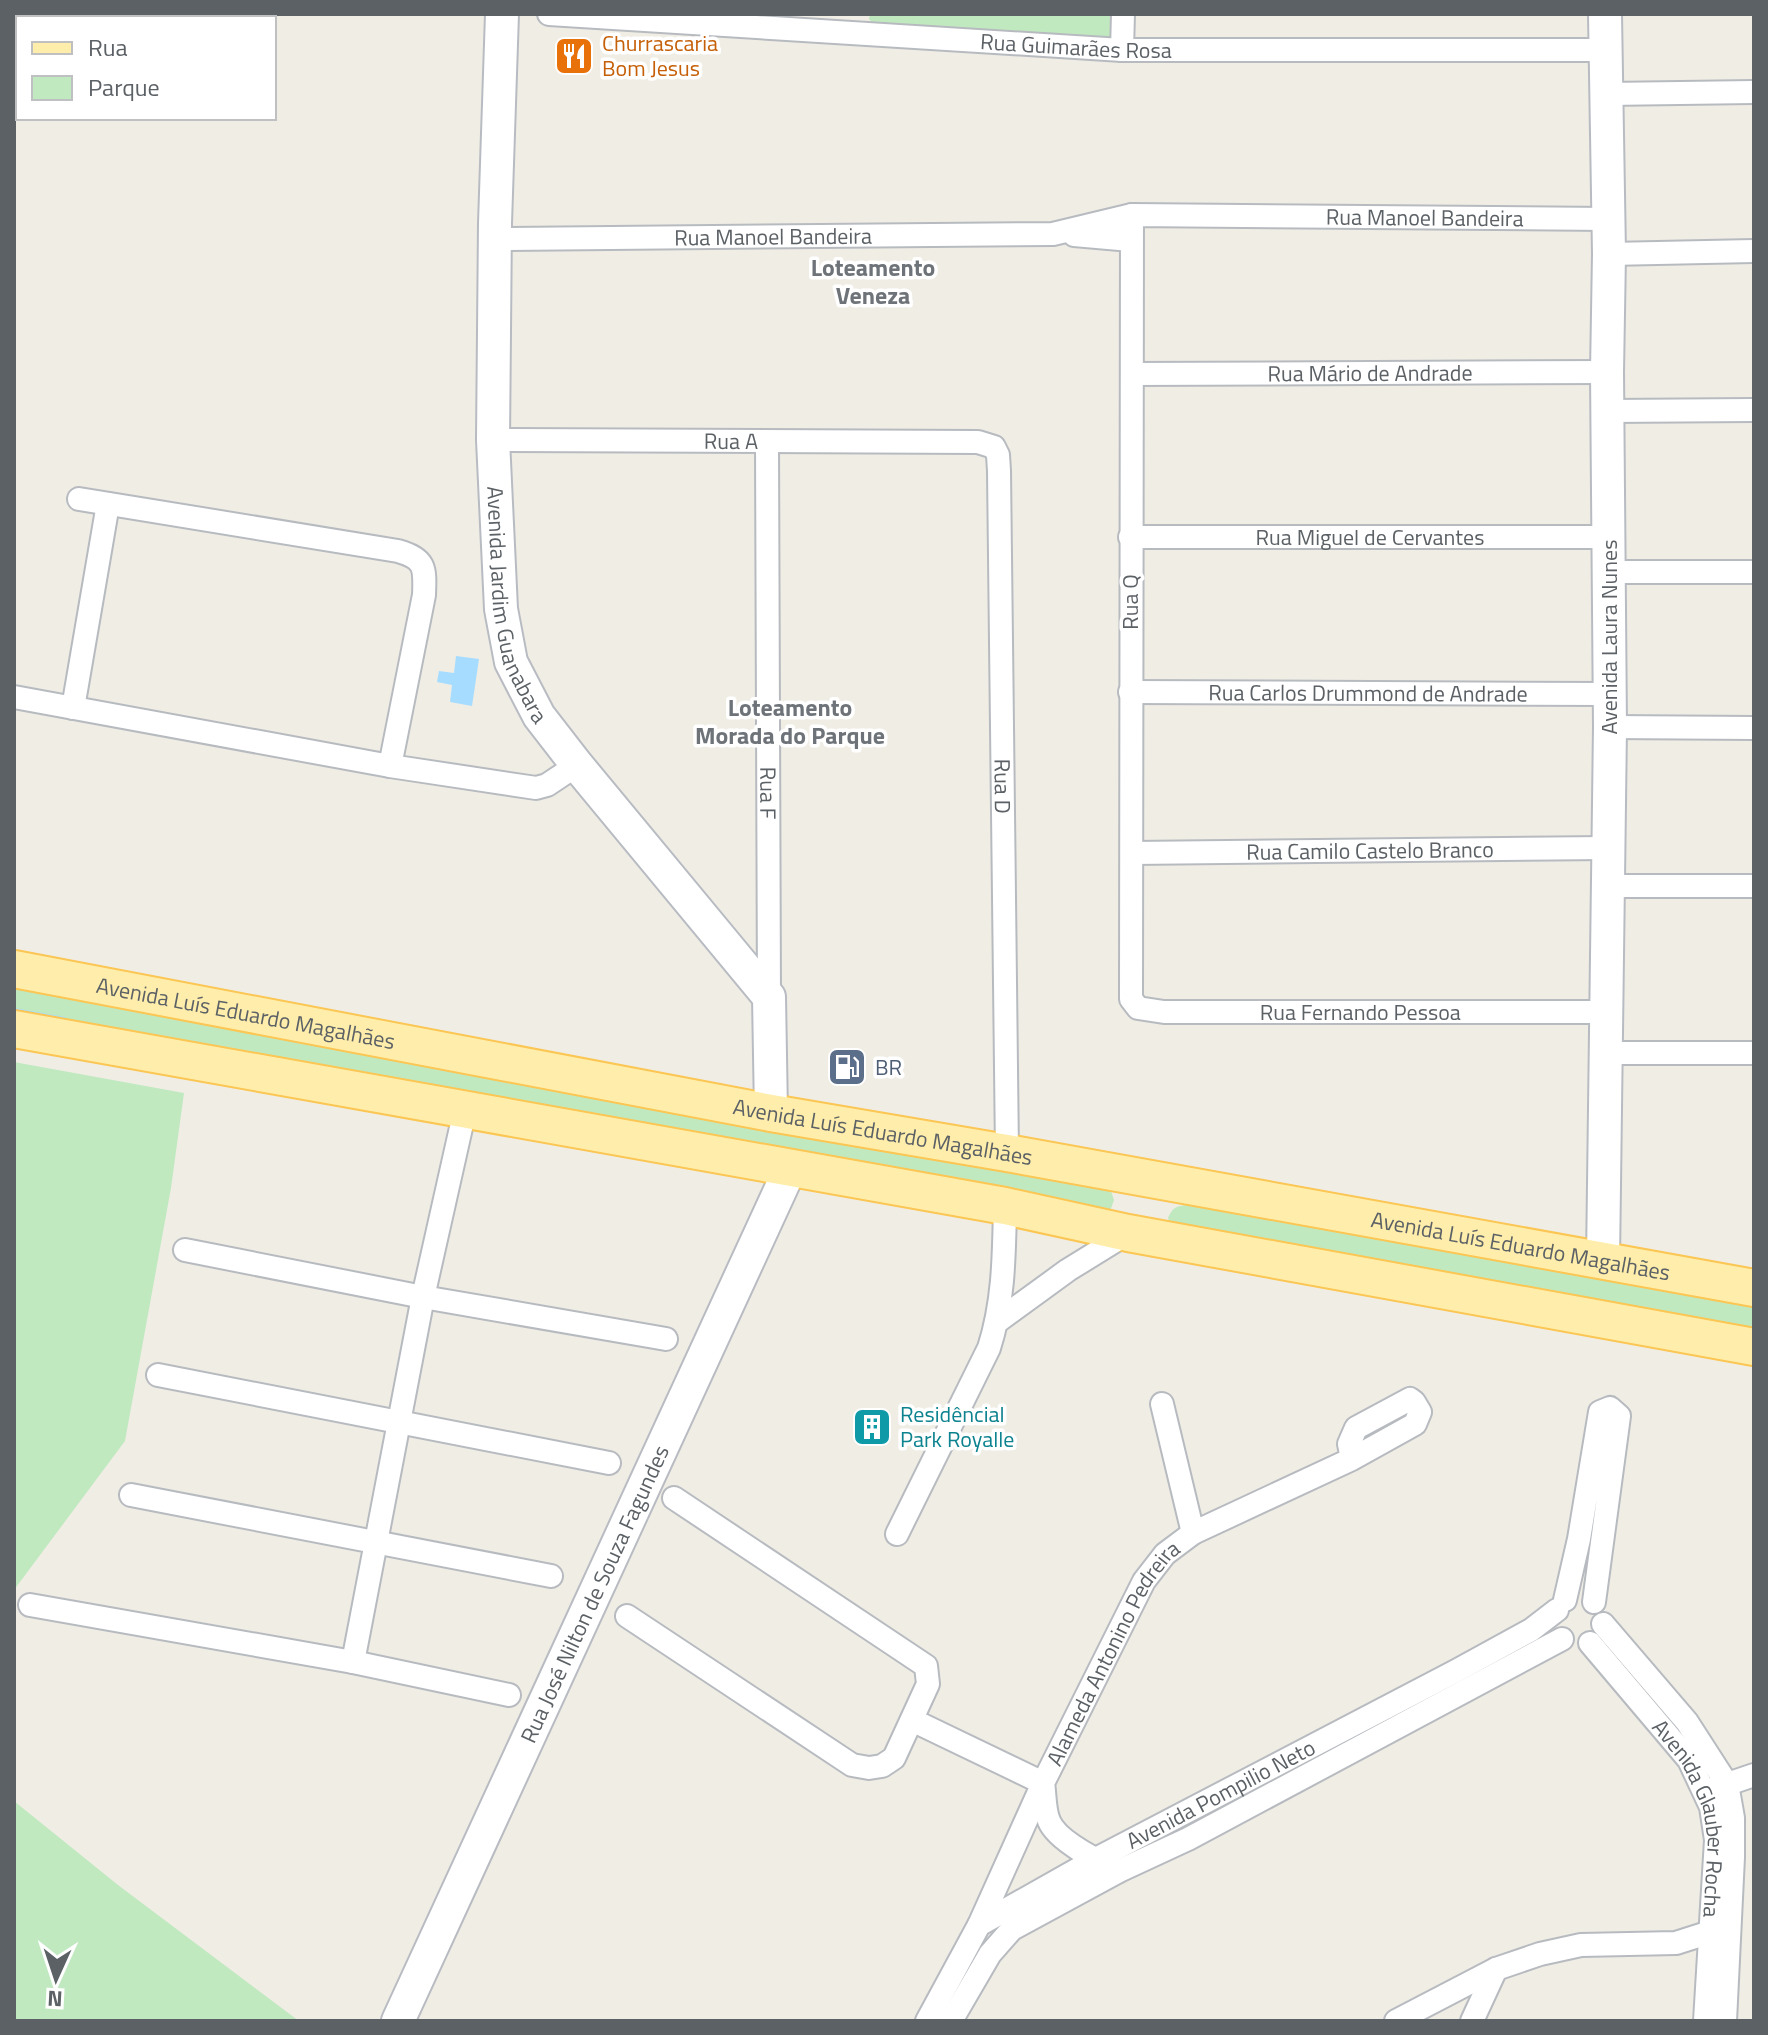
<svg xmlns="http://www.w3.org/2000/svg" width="1768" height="2035" viewBox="0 0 1768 2035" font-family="'Titillium Web',sans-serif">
<rect width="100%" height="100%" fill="#f0ede5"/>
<path fill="#c1e9c0" d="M870 14H1121L1120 40 877 28 869 19Z
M14 987 1110 1188 1114 1200 1109 1214 14 1024Z
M14 1062 184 1093 171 1188 125 1441 14 1590Z
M1188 1205 1754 1303V1342L1171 1225 1168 1218C1173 1207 1176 1206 1188 1205Z
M14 1801 118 1885 299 2021H14Z"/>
<path fill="#a6dcff" d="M456 656 479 659 472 706 450 702 452 685 437 682 439 671 454 673Z"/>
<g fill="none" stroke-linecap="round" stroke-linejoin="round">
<path stroke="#a6dcff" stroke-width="6" d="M14 1011 64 1020"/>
<g stroke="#b7bbc0" stroke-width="26">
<g id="street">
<path id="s1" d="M549 14 1122 50H1605"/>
<path d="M1122 50 1123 14"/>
<path d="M1606 94 1754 92"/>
<path id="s2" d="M1132 215 1131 999 1138 1008 1164 1012H1605"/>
<path d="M1074 235 1131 240"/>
<path id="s3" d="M495 239 1053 234 1132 215 1608 219"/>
<path d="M1609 254 1754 251"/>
<path id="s4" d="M1132 374 1607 372"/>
<path d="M1608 411 1754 410"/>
<path id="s5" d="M493 440 978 442 994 447 998 455 999 471 1007 1153"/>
<path id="s6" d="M767 443 769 997"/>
<path d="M79 499 398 551C426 559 425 568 424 595L390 766"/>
<path id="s7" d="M1130 537H1608"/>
<path d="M1609 572H1754"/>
<path id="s8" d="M1130 692 1608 694"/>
<path d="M14 697 390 766 536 788 547 785 577 765"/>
<path d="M73 708 108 504"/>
<path d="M1610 727 1754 728"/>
<path id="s9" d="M1132 853 1607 848"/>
<path d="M1607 886H1754"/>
<path d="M1606 1053H1754"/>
<path d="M185 1250 423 1297 666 1339"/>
<path d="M998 1321 1068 1270 1128 1233"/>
<path d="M158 1375 609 1463"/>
<path d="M1162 1404 1193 1533"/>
<path d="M131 1495 551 1576"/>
<path d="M897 1534 989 1348C1004 1301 1004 1255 1005 1206"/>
<path d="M1565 1600 1579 1539 1600 1412 1610 1408 1619 1416 1594 1602"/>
<path d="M30 1605 353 1662 509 1695"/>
<path d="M627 1616 852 1765 869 1768 882 1766 894 1758 928 1684 926 1666 674 1498"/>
<path d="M1603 1624 1687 1722 1727 1784 1733 1818V1857L1725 2021"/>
<path id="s10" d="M1590 1643 1689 1760 1711 1807 1716 1840 1705 2021"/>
<path d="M353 1662 423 1297 465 1110"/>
<path d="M912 1720 1043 1783 979 1925"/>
<path d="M1713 1789 1754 1775"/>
<path id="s11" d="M1119 1871C1100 1862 1057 1841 1049 1821 1044 1810 1045 1794 1043 1783L1144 1581 1165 1554 1193 1533 1352 1459 1415 1424 1420 1412 1414 1402 1410 1399 1356 1428 1349 1444 1352 1459"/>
<path id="s12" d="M927 2021 979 1925 1094 1860 1456 1671 1531 1630 1557 1610"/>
<path d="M951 2021 990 1954 1012 1929 1119 1871 1188 1839 1562 1639"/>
<path d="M1396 2021 1496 1969 1540 1954 1581 1945 1676 1943 1723 1928"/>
<path d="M1472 2021 1496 1969"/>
</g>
</g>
<g stroke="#b8bcc2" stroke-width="36">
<g id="secondary">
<path id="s13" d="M502 14 495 223 493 440 501 609 511 662 539 716 577 765 769 997 771 1113"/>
<path d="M1603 1261 1610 727 1607 372 1609 254 1605 14"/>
<path id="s14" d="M398 2021 790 1169"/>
</g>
</g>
<g stroke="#fbc653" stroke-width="40">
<g id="primary">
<path id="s15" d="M14 969 771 1113 1007 1153 1754 1288"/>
<path d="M14 1029 1005 1206 1128 1233 1754 1347"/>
</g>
</g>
<use href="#street" stroke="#fff" stroke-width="22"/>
<use href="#secondary" stroke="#fff" stroke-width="32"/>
<use href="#primary" stroke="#ffeeab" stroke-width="36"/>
</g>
<defs>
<g id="restaurant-square" transform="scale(2)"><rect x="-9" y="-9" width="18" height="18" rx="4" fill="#e8710a" stroke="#fff"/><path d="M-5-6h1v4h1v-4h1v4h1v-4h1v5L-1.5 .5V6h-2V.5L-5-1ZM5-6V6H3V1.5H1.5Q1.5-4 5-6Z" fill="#fff"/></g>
<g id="fuel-square" transform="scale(2)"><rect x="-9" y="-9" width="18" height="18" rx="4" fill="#5c6f8a" stroke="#fff"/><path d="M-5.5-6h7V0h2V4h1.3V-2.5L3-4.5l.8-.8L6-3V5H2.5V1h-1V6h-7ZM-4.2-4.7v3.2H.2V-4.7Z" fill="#fff"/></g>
<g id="building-square" transform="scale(2)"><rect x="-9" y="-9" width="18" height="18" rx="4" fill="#0f9aa8" stroke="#fff"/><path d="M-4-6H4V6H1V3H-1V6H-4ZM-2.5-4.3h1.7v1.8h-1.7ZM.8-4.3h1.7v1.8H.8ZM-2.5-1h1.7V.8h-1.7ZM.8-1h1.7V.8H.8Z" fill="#fff"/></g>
</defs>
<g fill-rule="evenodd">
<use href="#restaurant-square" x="574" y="56"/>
<use href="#fuel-square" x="847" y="1067"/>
<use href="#building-square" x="872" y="1427"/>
</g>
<g text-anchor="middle" stroke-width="7" stroke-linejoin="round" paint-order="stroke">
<g font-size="22" fill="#c56008" stroke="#fff" text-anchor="start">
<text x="602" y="51">Churrascaria<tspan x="602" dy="25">Bom Jesus</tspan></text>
</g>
<g font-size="22" fill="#5c6166" stroke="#fff">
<text dy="8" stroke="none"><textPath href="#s1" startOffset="528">Rua Guimarães Rosa</textPath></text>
<text dy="8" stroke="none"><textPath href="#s3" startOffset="932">Rua Manoel Bandeira</textPath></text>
<text dy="8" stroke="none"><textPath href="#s3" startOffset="278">Rua Manoel Bandeira</textPath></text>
<text dy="8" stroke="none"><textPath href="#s4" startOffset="238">Rua Mário de Andrade</textPath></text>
<text dy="8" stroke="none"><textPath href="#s5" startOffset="238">Rua A</textPath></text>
<text dy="8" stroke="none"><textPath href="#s7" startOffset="240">Rua Miguel de Cervantes</textPath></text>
<text transform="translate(1130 602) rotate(-90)" y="8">Rua Q</text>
<text dy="8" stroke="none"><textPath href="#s13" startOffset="594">Avenida Jardim Guanabara</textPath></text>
<text transform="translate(1609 637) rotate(-90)" y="8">Avenida Laura Nunes</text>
<text dy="8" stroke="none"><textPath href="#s8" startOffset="238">Rua Carlos Drummond de Andrade</textPath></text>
<text dy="8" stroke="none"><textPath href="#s5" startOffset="842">Rua D</textPath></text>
<text dy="8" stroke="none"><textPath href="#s6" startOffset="350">Rua F</textPath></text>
<text dy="8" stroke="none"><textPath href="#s9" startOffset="238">Rua Camilo Castelo Branco</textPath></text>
<text dy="8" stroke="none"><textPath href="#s2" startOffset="1018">Rua Fernando Pessoa</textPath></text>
<text dy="8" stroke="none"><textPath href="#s15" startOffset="236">Avenida Luís Eduardo Magalhães</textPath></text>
<text dy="8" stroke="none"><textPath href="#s15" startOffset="884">Avenida Luís Eduardo Magalhães</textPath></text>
<text dy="8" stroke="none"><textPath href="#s15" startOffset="1532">Avenida Luís Eduardo Magalhães</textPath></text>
<text dy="8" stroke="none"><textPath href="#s14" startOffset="470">Rua José Nilton de Souza Fagundes</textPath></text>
<text dy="8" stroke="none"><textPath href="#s11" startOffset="274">Alameda Antonino Pedreira</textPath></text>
<text dy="8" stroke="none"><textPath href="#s12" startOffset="384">Avenida Pompilio Neto</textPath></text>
<text dy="8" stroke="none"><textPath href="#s10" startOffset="210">Avenida Glauber Rocha</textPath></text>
</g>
<g font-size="22" fill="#4e5e75" stroke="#fff" text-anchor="start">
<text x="875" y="1075">BR</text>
</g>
<g font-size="22" fill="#0d838f" stroke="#fff" text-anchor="start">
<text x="900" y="1422">Residêncial<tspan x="900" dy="25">Park Royalle</tspan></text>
</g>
<g font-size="24" font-weight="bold" fill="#6d7378" stroke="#fff">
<text x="873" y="276">Loteamento<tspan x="873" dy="28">Veneza</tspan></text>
<text x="790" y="716">Loteamento<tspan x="790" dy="28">Morada do Parque</tspan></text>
</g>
</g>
<rect width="1768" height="2035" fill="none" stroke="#5c6166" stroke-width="32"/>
<rect x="16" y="16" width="260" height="104" fill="#ffffff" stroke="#bec0c2" stroke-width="2"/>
<rect x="32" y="42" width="40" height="12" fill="#ffeeab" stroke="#bec0c2" stroke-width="2"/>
<text x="88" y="56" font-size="24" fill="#5c6166">Rua</text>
<rect x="32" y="76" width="40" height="24" fill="#c1e9c0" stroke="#bec0c2" stroke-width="2"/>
<text x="88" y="96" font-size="24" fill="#5c6166">Parque</text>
<g transform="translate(56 1979) rotate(183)" stroke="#ffffff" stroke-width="6" paint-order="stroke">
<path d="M0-6L14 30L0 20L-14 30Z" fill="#5c6166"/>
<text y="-12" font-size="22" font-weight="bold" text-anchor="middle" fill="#5c6166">N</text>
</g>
</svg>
